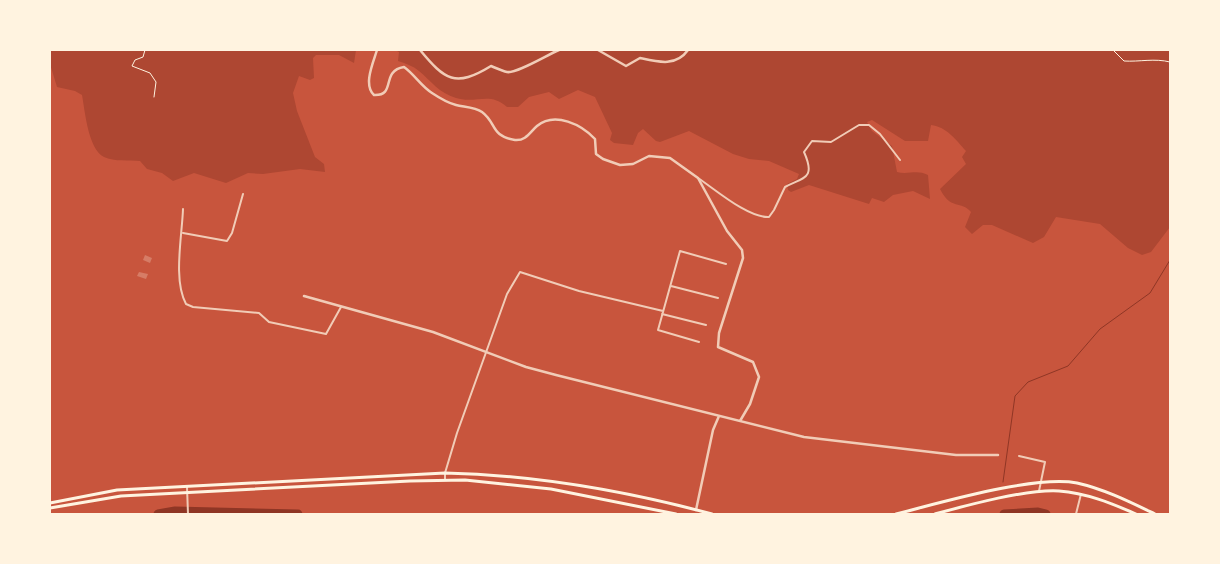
<svg xmlns="http://www.w3.org/2000/svg" width="1220" height="564" viewBox="0 0 1220 564" font-family="Overpass,sans-serif">
<rect width="100%" height="100%" fill="#c8553d"/>
<path fill="#ae4732" d="M50 50H356L354 63 339 55H316L313 58 314 78 310 80 299 76 293 93 297 111 315 157 324 164 325 172 300 169 263 174 248 173 226 183 194 173 173 181 162 173 147 169 140 161C130 160 114 162 104 157 88 149 85 111 82 95L75 91 57 87 50 64Z
M395 50H1170V227L1151 252 1142 255 1128 248 1100 224 1056 217 1044 237 1033 243 992 225H983L972 234 965 227 971 212C961 200 951 211 940 189L966 164 962 157 966 151C956 140 947 127 931 125L928 141H905L872 120 867 122 872 131 892 146 897 172C908 175 917 169 928 175L930 199 913 191 893 195 884 202 872 198 869 204 809 185 791 192 788 190 787 184 797 179 799 174 769 161 749 159 733 154 689 131 660 142 656 141 643 129 638 133 633 145 614 143 610 140 612 133 595 97 578 90 559 99 549 92 529 97 518 107H507C490 91 476 104 456 98 439 93 431 81 419 71 413 66 405 63 398 61L399 52Z"/>
<g fill="none" stroke-linecap="round" stroke-linejoin="round">
<path stroke="#8f3625" stroke-width="1" d="M1003 482 1015 396 1028 382 1068 366 1100 329 1150 293 1170 260"/>
<path stroke="#8f3625" stroke-width="9" d="M158 514 175 511 298 514
M1004 514 1038 512 1046 514"/>
</g>
<path fill="#d67c66" d="M145 255 152 258 150 263 143 260Z
M139 272 148 274 146 279 137 276Z"/>
<g fill="none" stroke-linecap="round" stroke-linejoin="round">
<path stroke="#fff3e0" stroke-width="1" d="M145 50 143 57 135 60 132 66 150 73 156 82 154 97
M1113 50 1124 61C1139 62 1155 58 1170 62"/>
<path stroke="#f1ccb7" stroke-width="2" d="M698 178C716 190 748 218 769 217L774 210 785 187C804 177 816 179 804 152L812 141 831 142 859 125H869L880 134 900 160
M183 209C182 237 173 280 186 304L193 307 259 313 269 322 326 334 341 307
M183 233 227 241 232 233 243 194
M671 286 718 298
M662 314 706 325
M699 342 658 330 680 251 726 264
M1019 456 1045 462 1039 491
M445 480V473L457 433 507 294 520 272 579 291 663 311
M187 487 188 514
M1076 514 1081 494"/>
<path stroke="#f1ccb7" stroke-width="2.5" d="M377 50C373 63 363 85 374 95 397 96 380 71 404 67 414 74 421 86 432 93 438 97 448 103 456 105 464 107 475 107 482 112 497 123 490 136 515 140 526 141 530 132 537 126 555 111 582 125 595 139L596 154 603 159 620 165 633 164 649 156 670 158 698 178 727 231 742 250 743 258 719 333 718 347 753 362 759 377 750 404 740 421
M420 50C445 80 455 88 491 66 496 68 502 71 507 72 516 74 547 55 559 50
M598 50 626 66 640 58C658 62 676 67 688 50
M304 296 433 332 526 367 556 375 804 437 956 455H998
M696 510 713 430 719 416"/>
<path stroke="#fff3e0" stroke-width="3" d="M50 503 117 490 445 473C534 475 626 491 712 514
M50 508 121 496 410 481 465 480 551 489 676 514
M896 514C940 503 1034 475 1077 483 1104 489 1130 502 1155 514
M935 514C968 505 1026 489 1059 491 1086 493 1111 503 1136 514"/>
</g>
<rect width="1220" height="564" fill="none" stroke="#fff3e0" stroke-width="102"/>
</svg>
